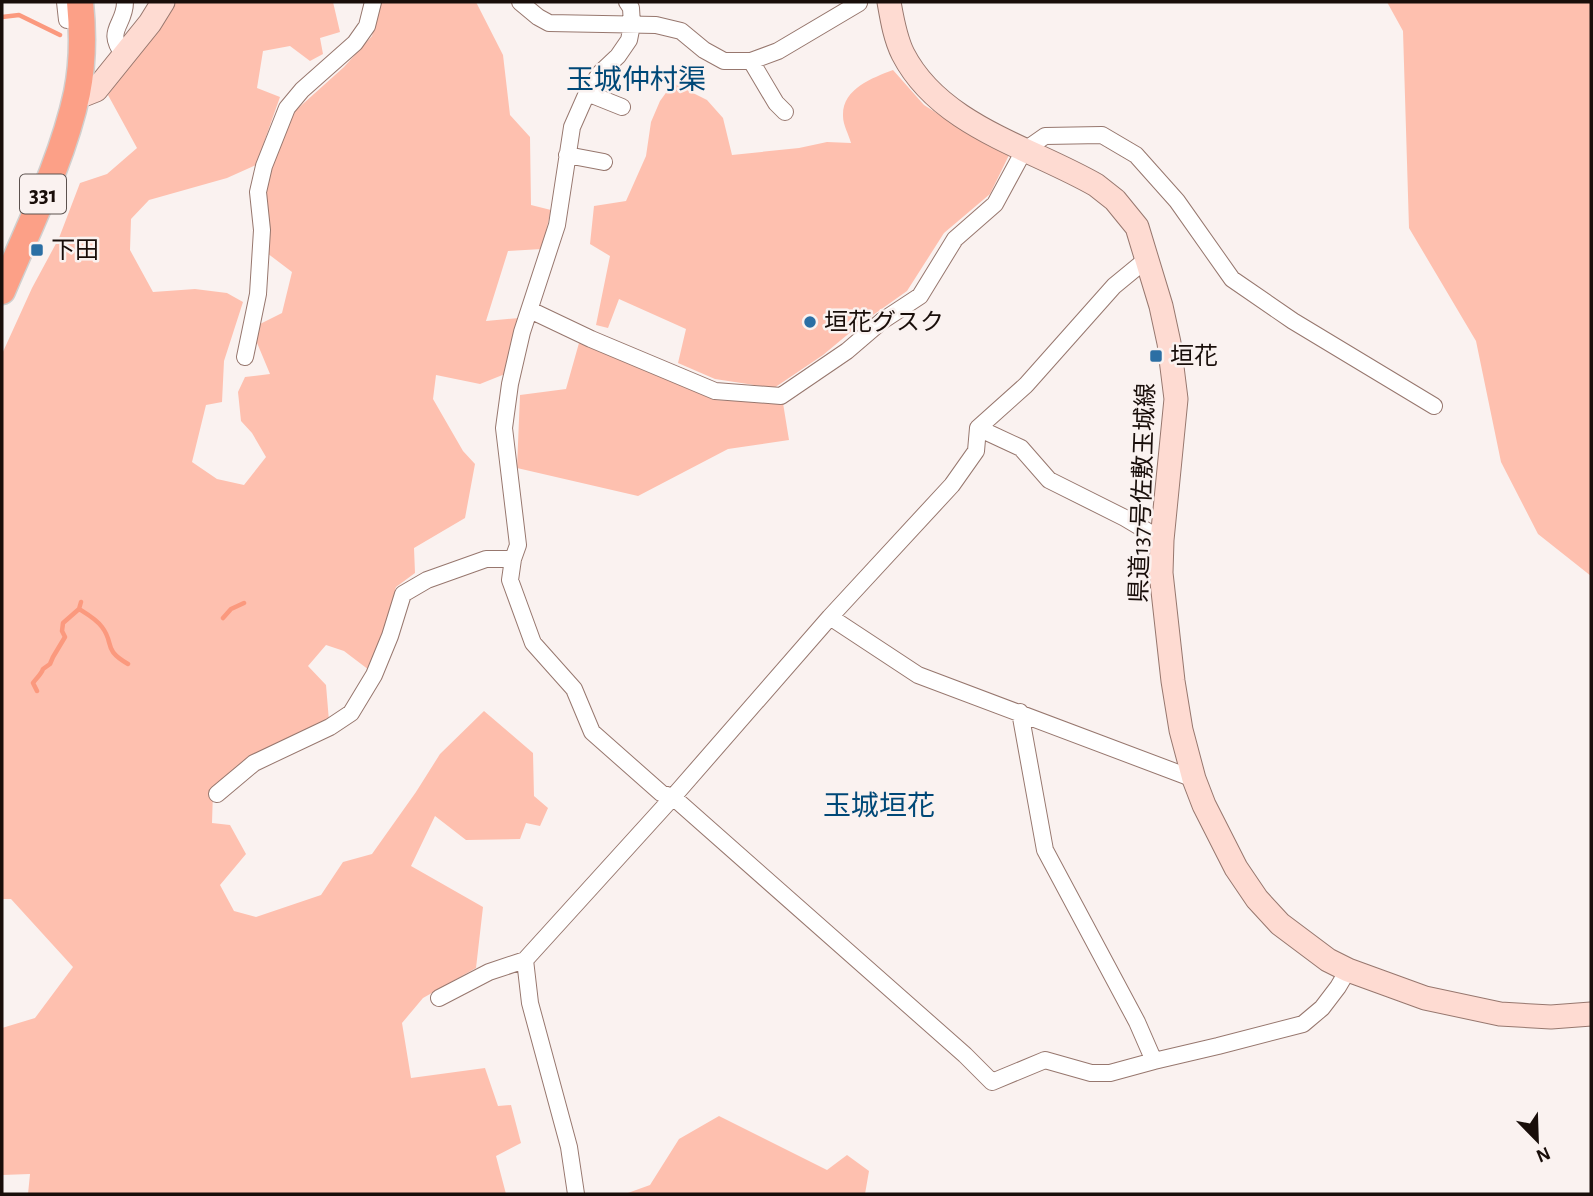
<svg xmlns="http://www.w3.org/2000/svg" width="1593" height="1196" viewBox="0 0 1593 1196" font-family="'Alegreya Sans','Noto Sans JP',sans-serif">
<rect width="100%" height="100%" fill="#faf2f0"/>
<path fill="#fec0af" d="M170 2H333L340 32 320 38 323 54 310 61 290 46 263 51 257 88 280 97 256 165 227 178 149 200 131 219 130 250 153 292 195 289 227 293 243 302 224 361 222 402 206 405 192 462 217 479 244 485 266 457 252 433 241 421 238 392 245 377 270 374 255 338 260 324 282 313 292 272 267 253 265 192 272 163 295 111 344 67 372 36 380 2H476L503 55 510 115 530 137 531 205 551 210 542 249 508 251 486 321 519 318 505 374 480 384 436 375 433 399 463 451 475 464 465 518 414 548 415 573 396 587 382 637 369 670 344 651 326 645 308 666 326 685 329 721 213 791 212 823 230 825 246 854 220 885 234 911 256 917 321 895 343 862 372 854 416 792 440 754 484 711 533 753 534 796 548 808 540 826 526 823 520 839 466 840 435 816 411 866 483 907 476 968 423 998 402 1023 411 1078 485 1068 498 1106 511 1105 521 1143 496 1156 506 1194H28L30 1174 2 1175V1028L35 1018 73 967 11 899H2V354L32 288 59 238 80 183 107 174 137 148 108 95 161 23Z
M1387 2H1591V576L1538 534 1501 462 1476 341 1409 228 1403 31Z
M893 70 924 105 965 131 1011 151 990 194 944 233 907 291 859 325 823 355 774 388 715 379 678 363 686 329 619 299 608 328 596 325 610 256 590 244 594 206 626 201 646 156 651 122 660 101 673 83 707 100 723 118 732 155 799 148 827 142 851 143C849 135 843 125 843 116 842 89 872 78 893 70Z
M579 343 715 400 783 403 789 440 728 449 638 496 517 468 520 395 566 389Z
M719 1116 827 1170 847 1155 869 1171 865 1194H625L650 1185 679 1139Z"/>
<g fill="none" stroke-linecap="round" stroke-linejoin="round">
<path stroke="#fb997e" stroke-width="4.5" d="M2 17 19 15 60 35
M81 602 79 609C87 614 96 619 102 627 115 644 102 649 128 664
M223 618 231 609 244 603
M37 691 33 683C36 678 41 675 43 669L50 664 53 657 65 637 62 631 63 623 79 609"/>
<g stroke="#97776e" stroke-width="18">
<path id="minor" d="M65 2 67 20
M520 2 538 17 549 23 656 25 681 31 704 50 724 61H751L778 51 859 3
M627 2 631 8 632 25 629 40 618 56 600 73 587 93 572 127 557 225 522 332 510 384 504 428 518 545 513 559 510 580 533 643 574 689 592 732 661 793 673 797 965 1055 992 1082 1045 1060 1091 1073H1110L1154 1061 1218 1046 1303 1024 1322 1008 1338 987 1348 970
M124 55C104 30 125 26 125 2
M751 61 776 103 785 112
M587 93 622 107
M567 155 604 162
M530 310 591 339 715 391 781 396 847 351 882 321 920 296 955 239 995 204 1021 156 1025 150 1045 136 1102 135 1136 155 1177 201 1232 279 1293 321 1434 406
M245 357 258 294 262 230 258 192 264 166 287 108 302 90 355 43 367 26 373 2
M978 428 1021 448 1049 480 1125 518 1162 540
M830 617 918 675 1194 779
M1020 712 1045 850 1137 1022 1154 1061
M217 794 254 763 330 727 351 713 374 675 390 636 403 594 427 580 486 559H513
M525 960 530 1003 569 1147 576 1194
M439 998 489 972 525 960 673 797 830 617 952 485 976 451 978 428 1026 385 1114 286 1148 258"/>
</g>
<g stroke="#97776e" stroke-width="25">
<path id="secondary" d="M889 2C892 19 895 38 903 54 940 126 1030 147 1096 185L1115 200 1137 227 1161 306 1169 343 1176 399 1162 540 1161 573 1173 681 1181 730 1194 779 1204 805 1236 868 1257 899 1280 924 1328 960 1348 970 1425 998 1500 1014 1551 1017 1591 1014
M77 95 86 94 96 90 150 23 163 2"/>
</g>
<g stroke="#d1cfce" stroke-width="29">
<path id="trunk" d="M2 291C28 229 63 159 77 93 83 63 83 32 80 2"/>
</g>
<use href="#minor" stroke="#fff" stroke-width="16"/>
<use href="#secondary" stroke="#fedbd2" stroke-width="23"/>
<use href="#trunk" stroke="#fca087" stroke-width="26"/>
</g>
<g fill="#2b6fa4" stroke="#faf2f0" stroke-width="2.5">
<rect x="30" y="243" width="14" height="14" rx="3.5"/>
<circle cx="810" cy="322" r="7"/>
<rect x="1149" y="349" width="14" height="14" rx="3.5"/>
</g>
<g text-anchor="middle" stroke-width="5" stroke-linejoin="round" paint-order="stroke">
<rect fill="#faf2f0" stroke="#5c524f" stroke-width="2" x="20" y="174.5" width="46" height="39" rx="5"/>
<g font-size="23" font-weight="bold" fill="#190e0a">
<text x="43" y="202">331</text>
</g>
<g font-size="24" fill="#190e0a" stroke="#faf2f0" text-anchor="start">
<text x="51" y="258">下田</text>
<text x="824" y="330">垣花グスク</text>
<text x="1170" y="364">垣花</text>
</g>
<g font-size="24" fill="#190e0a" stroke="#faf2f0">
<text transform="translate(1142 493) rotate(-88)" y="8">県道137号佐敷玉城線</text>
</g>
<g font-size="28" fill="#004877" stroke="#faf2f0">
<text x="636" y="89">玉城仲村渠</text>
<text x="879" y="815">玉城垣花</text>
</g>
</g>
<rect width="1593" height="1196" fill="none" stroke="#190e0a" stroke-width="7"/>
<g transform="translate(1537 1140) rotate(157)" stroke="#faf2f0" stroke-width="5" paint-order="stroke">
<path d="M0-5L12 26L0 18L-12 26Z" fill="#190e0a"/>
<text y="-10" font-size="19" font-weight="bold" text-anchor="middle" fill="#190e0a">N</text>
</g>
</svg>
